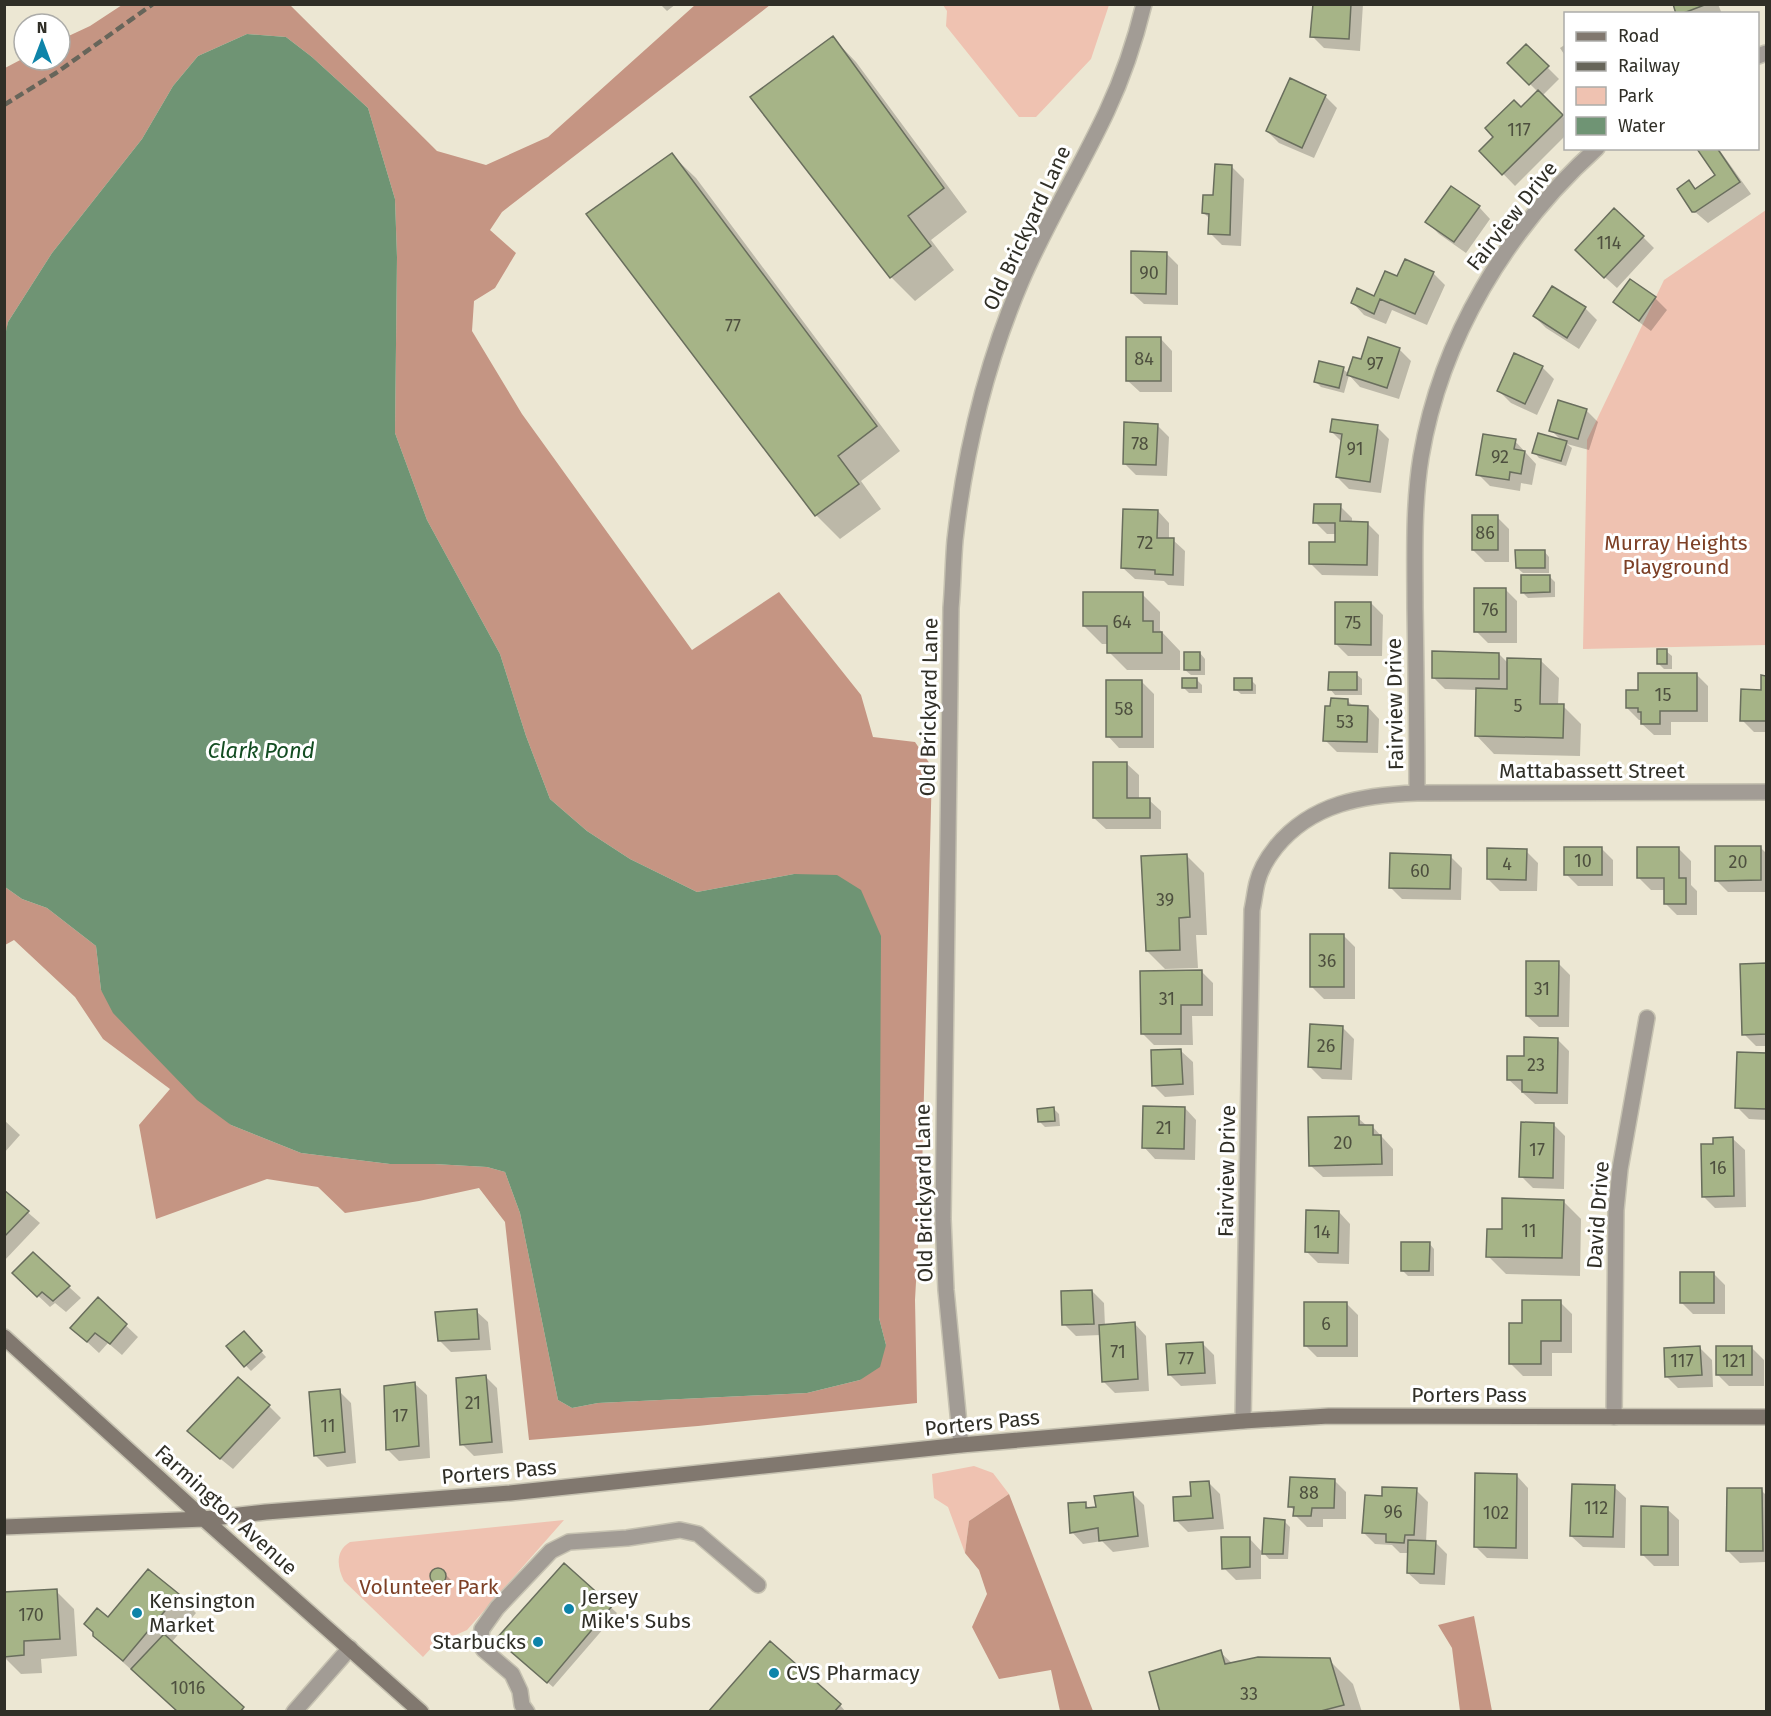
<svg xmlns="http://www.w3.org/2000/svg" width="1771" height="1716" viewBox="0 0 1771 1716" font-family="'Fira Sans',sans-serif">
<rect width="100%" height="100%" fill="#ece7d3"/>
<path fill="#efc2b1" d="M943 5H1109L1091 59 1036 117H1019L946 26 947 11Z
M1766 210V645L1583 649 1587 440 1664 280Z
M974 1466 993 1473 1009 1494 969 1521 965 1553 948 1507 934 1498 932 1474Z
M564 1520 467 1630 435 1644 423 1657 344 1581C337 1567 335 1551 350 1542Z"/>
<path fill="#c59583" d="M122 5H290L437 151 486 165 548 137 695 5H770L502 212 490 230 516 253 495 288 474 301 472 331 522 414 692 650 779 592 861 695 873 737 915 742 932 767 922 1174 915 1300 917 1403 698 1426 529 1440 505 1222 479 1188 419 1201 345 1213 318 1187 267 1179 156 1219 139 1125 170 1089 103 1039 75 997 14 940 5 945V887L22 899 47 908 96 946 101 990 231 1125 301 1153 390 1164H434L487 1167 505 1172 520 1213 558 1400 572 1408 598 1403 807 1393 860 1380 886 1345 879 1318 794 874 697 892 630 859 587 831 550 799 526 736 500 654 427 520 395 433 397 257 395 199 368 108 312 57 286 37 247 34 198 56 173 86 142 139 52 253 8 322 5 340V68L24 58V60H60V40L90 26Z
M1009 1494 1093 1711H1060L1051 1670 999 1679 972 1627 987 1594 979 1570 965 1553 969 1521Z
M1474 1616 1492 1711H1460L1452 1648 1438 1625Z"/>
<path fill="#6f9474" d="M247 34 286 37 312 57 368 108 395 199 397 257 395 433 427 520 500 654 526 736 550 799 587 831 630 859 697 892 794 874 837 875 861 890 881 936 879 1318 886 1345 880 1367 860 1380 807 1393 598 1403 572 1408 558 1400 520 1213 505 1172 487 1167 434 1164H390L301 1153 231 1125 197 1100 113 1013 101 990 96 946 47 908 22 899 5 887 4 340 8 322 52 253 142 139 173 86 198 56Z"/>
<path fill="#0003" d="M660 4H676L667 11Z
M1314 4H1363L1360 51 1324 48 1312 36Z
M1675 4H1718L1722 14H1678Z
M833 38 856 62 967 212 931 240 954 270 915 301 891 277Z
M1566 44V57L1560 48Z
M1526 46 1559 79 1542 96 1566 120V135L1515 186 1481 151 1538 92 1509 63Z
M1325 96 1337 108 1314 158 1279 143 1267 131Z
M1700 148H1718L1751 194 1708 223 1694 211 1689 182 1697 190 1717 176 1699 149Z
M672 155 696 178 900 451 861 481 881 509 840 539 816 515 588 215Z
M1232 167 1244 179 1241 246 1222 245 1210 233V219L1204 213Z
M1479 207 1490 219 1466 253 1439 234 1427 222Z
M1643 237 1654 248 1617 288 1588 262Z
M1166 253 1178 265V305L1144 304 1132 293Z
M1433 273 1445 285 1427 325 1392 310 1386 324 1364 315 1353 303 1375 298 1398 278Z
M1552 288 1585 308 1597 320 1579 349 1546 328 1534 316Z
M1655 298 1667 310 1651 331 1627 313 1615 302Z
M1161 339 1172 351V392H1140L1128 381Z
M1399 349 1411 361 1399 399 1360 387 1349 375 1344 393 1321 387 1316 382 1343 369 1349 374 1362 361Z
M1542 367 1554 379 1537 415 1511 403 1499 391Z
M1586 410 1598 422 1589 450 1567 444 1572 448 1566 466 1539 458 1534 452 1562 441 1551 430Z
M1157 425 1169 437 1167 476 1136 475 1124 463Z
M1377 427 1389 439 1381 493 1349 489 1337 477 1342 442 1332 432Z
M1515 441 1536 464 1532 485 1521 483 1520 491 1490 486 1478 474Z
M1340 506 1352 518V523H1367L1379 535 1378 576 1322 575 1310 563 1337 544V534H1327L1315 522Z
M1158 511 1169 523V539L1173 540 1185 551 1184 586 1168 585 1164 581 1135 579 1123 568Z
M1497 517 1509 529V562H1485L1473 550Z
M1544 551 1549 557V573H1523L1517 568Z
M1550 577 1555 582V597L1528 598 1522 592Z
M1505 589 1517 601V643H1488L1476 631Z
M1142 594 1160 612V630L1180 651V670H1127L1109 652V644H1102L1084 626Z
M1371 603 1383 615 1382 656H1348L1336 644Z
M1666 651 1672 656V669H1664L1659 664Z
M1200 653 1205 659V675H1191L1185 670Z
M1499 654 1509 664 1540 660 1559 678 1558 706H1563L1581 724 1580 756 1494 754 1476 735 1477 690 1445 689 1433 677Z
M1356 674 1362 679V695H1335L1330 689Z
M1697 675 1708 686V722H1671V735H1654L1642 724V720H1639L1627 708 1640 692Z
M1763 677H1766V732H1754L1742 720 1762 691Z
M1197 680 1202 685V693H1189L1184 688Z
M1251 680 1256 685V694H1241L1235 689Z
M1142 682 1154 694V748H1119L1108 736Z
M1347 700 1354 707H1368L1379 719 1378 753 1337 752 1325 740 1332 708Z
M1127 764 1139 775V800H1149L1161 811V829H1106L1094 818Z
M1760 847 1766 853V892H1728L1716 880Z
M1601 848 1613 860V886H1578L1566 874Z
M1679 849 1691 861V885L1697 891V915H1677L1665 903V890H1651L1639 878Z
M1526 851 1538 863 1537 891H1500L1488 879Z
M1186 855 1204 873 1207 935H1196L1198 968 1165 969 1147 951Z
M1450 856 1462 868 1461 900 1402 899 1390 887Z
M1343 935 1355 947V999H1324L1312 987Z
M1558 963 1570 975 1569 1027H1539L1527 1016Z
M1766 964V1046H1756L1744 1034 1742 965Z
M1201 971 1213 983V1016H1192L1193 1045H1154L1142 1033Z
M1342 1027 1354 1039 1352 1080 1322 1079 1310 1067Z
M1557 1039 1569 1051 1568 1104H1535L1508 1079 1526 1058Z
M1181 1051 1193 1062 1194 1095 1165 1097 1153 1085Z
M1738 1053 1766 1054V1120L1749 1119 1737 1107Z
M1185 1108 1196 1120 1195 1160 1155 1159 1144 1147Z
M1054 1109 1059 1114 1060 1126 1045 1127 1040 1122Z
M1358 1118 1367 1126H1372L1393 1149V1176L1323 1177 1311 1166Z
M4 1120 20 1135 4 1153Z
M1553 1124 1565 1136 1564 1189 1533 1188 1521 1176Z
M1733 1139 1745 1150 1746 1207 1715 1208 1703 1196 1715 1145Z
M4 1192 40 1223 4 1261Z
M1563 1201 1581 1219 1580 1276 1506 1274 1488 1256Z
M1339 1212 1350 1224 1349 1264 1318 1263 1306 1251Z
M1429 1243 1434 1249V1276H1408L1402 1270Z
M33 1254 81 1298 66 1312 55 1303 50 1307 14 1273Z
M1713 1273 1725 1285V1314H1693L1681 1302Z
M1092 1291 1104 1303 1105 1326 1135 1324 1146 1336 1149 1391 1115 1393 1103 1381 1101 1335 1076 1336 1064 1324Z
M98 1299 138 1337 122 1355 108 1343 99 1353 72 1328Z
M1560 1302 1572 1314V1353H1552V1376H1523L1511 1364Z
M1346 1303 1358 1315V1357H1317L1305 1345Z
M476 1311 488 1322 491 1350 451 1352 439 1340Z
M249 1338 266 1357 251 1371 228 1347Z
M1202 1343 1214 1355 1216 1384 1181 1386 1170 1375Z
M1700 1348 1712 1360 1713 1387 1678 1388 1666 1376Z
M1752 1348 1764 1360V1386H1729L1718 1375Z
M485 1376 497 1388 503 1453 474 1456 462 1444Z
M415 1384 427 1395 430 1458 399 1461 387 1449Z
M339 1391 351 1403 356 1463 327 1467 315 1455Z
M269 1406 281 1418 233 1469 201 1443Z
M1517 1476 1528 1488V1559L1487 1558 1476 1547Z
M1334 1480 1346 1492V1519H1323V1527H1307L1295 1515V1512L1290 1506Z
M1209 1483 1220 1494 1224 1529 1188 1532 1176 1520 1192 1497Z
M1614 1487 1626 1498 1625 1548 1583 1547 1571 1536Z
M1416 1490 1428 1502 1426 1542H1435L1447 1554 1445 1585 1420 1584 1408 1573 1409 1553H1400L1392 1545 1375 1544 1363 1532 1383 1497Z
M1761 1490 1766 1495V1562L1740 1563 1728 1551Z
M1132 1493 1144 1505 1149 1547 1113 1552 1102 1541 1083 1544 1072 1532 1085 1504 1090 1509 1097 1508Z
M1667 1509 1679 1520V1566H1654L1642 1554Z
M1284 1521 1290 1527 1288 1559H1269L1261 1550V1579L1236 1580 1224 1568 1249 1538 1263 1553Z
M564 1565 617 1613 553 1687 503 1645Z
M436 1569 441 1570 451 1580V1585L446 1589H440L431 1578 432 1572Z
M56 1591 74 1609 77 1656 41 1659 42 1673 21 1674 4 1657V1594Z
M178 1595 196 1613 171 1643 246 1712H178L94 1636 108 1620Z
M770 1643 840 1705 846 1712H710Z
M1220 1652 1233 1664 1329 1660 1353 1684 1362 1712H1161Z"/>
<path fill="#a6b487" stroke="#696e5d" stroke-width="1.5" d="M1313 4H1351L1349 39 1310 37Z
M1673 4H1707L1681 14H1676Z
M833 36 944 188 908 216 931 246 890 278 750 97Z
M1526 44 1549 66 1529 85 1507 63Z
M1290 78 1326 95 1302 148 1266 131Z
M1538 90 1563 115 1502 175 1479 151 1493 137 1485 128 1514 100 1521 107Z
M1717 148 1740 182 1695 212H1692L1677 189 1689 180 1695 189 1715 175 1697 149Z
M672 153 877 426 838 456 859 484 815 516 586 214Z
M1215 164 1232 165 1230 235 1208 234 1209 214 1202 213 1203 195H1213Z
M1451 186 1480 206 1454 242 1425 222Z
M1614 208 1644 236 1604 278 1575 250Z
M1131 251 1167 252 1166 294 1131 293Z
M1405 259 1434 272 1415 314 1380 299 1374 314 1351 303 1357 288 1374 296 1385 271 1397 276Z
M1630 279 1656 297 1639 321 1613 302Z
M1552 286 1586 307 1567 338 1533 316Z
M1126 337H1161V381H1126Z
M1368 337 1400 348 1387 388 1347 375 1353 357 1361 359Z
M1514 353 1543 366 1525 404 1497 391Z
M1319 361 1344 367 1339 388 1314 382Z
M1558 400 1587 409 1578 439 1549 431Z
M1332 419 1378 425 1370 482 1336 477 1342 434 1330 432Z
M1124 422 1158 424 1156 465 1123 464Z
M1538 433 1567 441 1561 461 1532 453Z
M1483 434 1516 439 1514 449 1525 451 1521 474 1510 472 1509 480 1476 475Z
M1314 504H1341L1340 521 1368 522 1367 565 1309 564V542H1335V523H1313Z
M1123 509 1158 510 1157 538H1174L1173 575 1155 574V570L1121 568Z
M1472 515H1498V550H1472Z
M1515 550H1545V568H1516Z
M1521 575H1550V592L1521 593Z
M1474 588H1506V632H1474Z
M1083 592H1143V621H1153V632H1162V653H1107V626H1083Z
M1335 602H1371V645L1335 644Z
M1657 649H1667V664H1657Z
M1432 651 1499 653V679L1432 678Z
M1184 652H1200V670H1184Z
M1507 658 1541 659 1540 704H1564L1563 738 1475 736 1476 688 1507 689Z
M1329 672H1357V690H1328Z
M1638 673H1697V711H1660V724H1641V712H1638V708H1626V690H1638Z
M1761 675 1766 676V721H1740L1741 689 1761 690Z
M1182 678H1197V688H1182Z
M1234 678H1252V690H1234Z
M1106 680H1142V737H1106Z
M1331 698 1348 699V705L1368 706 1367 742 1323 741 1325 706H1330Z
M1093 762H1127V798H1150V818H1093Z
M1715 846H1761V880L1715 881Z
M1564 847H1602V875H1564Z
M1637 847H1679V878H1686V904H1664V878H1637Z
M1487 848 1527 849 1526 880 1487 879Z
M1390 853 1451 855 1450 889 1389 888Z
M1187 854 1190 917 1179 918 1180 950 1146 951 1141 856Z
M1310 934H1344V987H1310Z
M1526 961H1559L1558 1016H1526Z
M1766 963V1034L1742 1035 1740 964Z
M1202 970V1005H1181V1034H1141L1140 971Z
M1310 1024 1343 1026 1341 1069 1308 1067Z
M1524 1037 1558 1038 1557 1093 1522 1092V1080H1507V1056H1524Z
M1181 1049 1183 1084 1152 1086 1151 1050Z
M1737 1052 1766 1053V1109L1735 1108Z
M1143 1106 1185 1107 1184 1149 1142 1148Z
M1054 1107 1055 1121 1038 1122 1037 1109Z
M1359 1116V1125H1373V1135H1381L1382 1164 1309 1166 1308 1117Z
M1521 1122 1554 1123 1553 1178 1519 1177Z
M1733 1137 1734 1196 1702 1197 1701 1144H1713V1138Z
M4 1190 29 1211 4 1237Z
M1502 1198 1564 1200 1562 1258 1486 1257 1487 1229H1502Z
M1306 1210 1339 1211 1338 1253 1305 1252Z
M1401 1242H1430L1429 1271H1401Z
M33 1252 70 1286 53 1301 42 1292 37 1297 12 1273Z
M1680 1272H1714V1303H1680Z
M1092 1290 1094 1324 1062 1325 1061 1291Z
M98 1297 127 1324 110 1344 95 1333 87 1342 70 1328Z
M1522 1300H1561V1341H1541V1364H1509V1323H1522Z
M1304 1302H1347V1346H1304Z
M477 1309 479 1339 438 1341 435 1312Z
M1135 1322 1138 1379 1102 1382 1099 1325Z
M244 1331 262 1351 244 1367 226 1346Z
M1203 1342 1205 1373 1168 1375 1166 1344Z
M1700 1346 1702 1375 1665 1377 1664 1348Z
M1716 1346H1752V1375H1716Z
M486 1375 492 1442 460 1445 456 1378Z
M238 1377 270 1405 220 1459 187 1431Z
M415 1382 419 1446 386 1450 384 1386Z
M340 1389 345 1452 314 1456 309 1392Z
M1475 1473 1517 1474 1516 1548 1474 1547Z
M1290 1477 1335 1479 1334 1508H1312L1311 1516H1293L1294 1507H1288Z
M1209 1481 1213 1518 1174 1521 1173 1497 1191 1496 1190 1482Z
M1572 1484 1615 1485 1613 1537 1570 1536Z
M1382 1487 1417 1488 1414 1535H1405L1404 1543 1386 1542V1534L1362 1533 1365 1495 1382 1496Z
M1727 1488H1762L1763 1551H1726Z
M1133 1492 1138 1536 1099 1541 1098 1528 1070 1533 1068 1503 1086 1502V1508L1096 1507 1094 1496Z
M1641 1506 1668 1507V1555H1641Z
M1264 1518 1285 1520 1283 1554H1262Z
M1221 1537H1250V1567L1222 1569Z
M1408 1540 1436 1541 1434 1574 1407 1573Z
M564 1563 612 1606 547 1683 496 1639Z
M430 1576a8 8 0 1 1 16 0a8 8 0 1 1-16 0Z
M148 1569 179 1594 123 1661 93 1636V1632L84 1624 97 1608 108 1617Z
M57 1589 60 1639 24 1641V1655L4 1657V1592Z
M164 1634 244 1707 240 1712H178L131 1669Z
M770 1641 841 1704 834 1712H708Z
M1221 1650 1225 1664 1258 1657 1330 1658 1344 1705 1317 1712H1160L1149 1672Z"/>
<g fill="none" stroke-linecap="round" stroke-linejoin="round">
<g stroke="#c6c2b1" stroke-width="18">
<path id="lane" d="M527 1712 522 1705 520 1691 512 1674 484 1650 480 1644 482 1629 497 1608 551 1551 569 1542 627 1538 680 1530 698 1534 758 1585"/>
</g>
<g stroke="#c6c2b1" stroke-width="18">
<path id="street" d="M1758 56 1766 53
M1417 793 1766 792
M1614 1417 1616 1210 1620 1169 1647 1018
M1243 1421 1252 910C1254 901 1255 891 1257 883 1260 870 1268 857 1276 847 1312 803 1363 795 1417 793 1417 731 1416 669 1415 607 1415 557 1413 506 1421 457 1441 338 1507 229 1597 148
M961 1445 946 1290 943 1219 951 608C953 586 953 563 955 540 965 451 986 364 1021 282 1046 223 1080 169 1107 111 1123 77 1135 41 1144 4
M294 1712 350 1648"/>
</g>
<g stroke="#c6c2b1" stroke-width="18">
<path id="secondary" d="M4 1337 204 1519 421 1712
M4 1527 204 1519 266 1512 510 1493 961 1445 1243 1421 1329 1416 1766 1417"/>
</g>
<use href="#lane" stroke="#a29c95" stroke-width="15"/>
<use href="#street" stroke="#a29c95" stroke-width="15"/>
<use href="#secondary" stroke="#81786f" stroke-width="15"/>
<path stroke="#67655a" stroke-width="4.5" stroke-dasharray="9 4.5" stroke-linecap="butt" d="M4 105 56 73 153 4"/>
</g>
<g fill="#0e84a9" stroke="#fff" stroke-width="2">
<circle cx="569" cy="1609" r="6"/>
<circle cx="137" cy="1613" r="6"/>
<circle cx="538" cy="1642" r="6"/>
<circle cx="774" cy="1673" r="6"/>
</g>
<g text-anchor="middle" stroke-width="6" stroke-linejoin="round" paint-order="stroke">
<g font-size="18" fill="#4e503f">
<text x="1519" y="136">117</text>
<text x="1609" y="249">114</text>
<text x="1149" y="279">90</text>
<text x="733" y="332">77</text>
<text x="1144" y="365">84</text>
<text x="1375" y="370">97</text>
<text x="1140" y="450">78</text>
<text x="1355" y="455">91</text>
<text x="1500" y="463">92</text>
<text x="1485" y="539">86</text>
<text x="1145" y="549">72</text>
<text x="1490" y="616">76</text>
<text x="1122" y="628">64</text>
<text x="1353" y="629">75</text>
<text x="1663" y="701">15</text>
<text x="1518" y="712">5</text>
<text x="1124" y="715">58</text>
<text x="1345" y="728">53</text>
<text x="1583" y="867">10</text>
<text x="1738" y="868">20</text>
<text x="1507" y="870">4</text>
<text x="1420" y="877">60</text>
<text x="1165" y="906">39</text>
<text x="1327" y="967">36</text>
<text x="1542" y="995">31</text>
<text x="1167" y="1005">31</text>
<text x="1326" y="1052">26</text>
<text x="1536" y="1071">23</text>
<text x="1164" y="1134">21</text>
<text x="1343" y="1149">20</text>
<text x="1537" y="1156">17</text>
<text x="1718" y="1174">16</text>
<text x="1529" y="1237">11</text>
<text x="1322" y="1238">14</text>
<text x="1326" y="1330">6</text>
<text x="1118" y="1358">71</text>
<text x="1186" y="1365">77</text>
<text x="1682" y="1367">117</text>
<text x="1734" y="1367">121</text>
<text x="473" y="1409">21</text>
<text x="400" y="1422">17</text>
<text x="328" y="1432">11</text>
<text x="1309" y="1499">88</text>
<text x="1596" y="1514">112</text>
<text x="1393" y="1518">96</text>
<text x="1496" y="1519">102</text>
<text x="31" y="1621">170</text>
<text x="188" y="1694">1016</text>
<text x="1249" y="1700">33</text>
</g>
<g font-size="21" fill="#302f27" stroke="#fff">
<text transform="translate(1512 216) rotate(-52)" y="7">Fairview Drive</text>
<text transform="translate(1027 228) rotate(-65)" y="7">Old Brickyard Lane</text>
<text transform="translate(1395 704) rotate(-91)" y="7">Fairview Drive</text>
<text transform="translate(929 707) rotate(-89)" y="7">Old Brickyard Lane</text>
<text x="1592" y="778">Mattabassett Street</text>
<text transform="translate(1227 1171) rotate(-89)" y="7">Fairview Drive</text>
<text transform="translate(924 1193) rotate(-91)" y="7">Old Brickyard Lane</text>
<text transform="translate(1598 1215) rotate(-86)" y="7">David Drive</text>
<text x="1469" y="1402">Porters Pass</text>
<text transform="translate(982 1423) rotate(-6)" y="7">Porters Pass</text>
<text transform="translate(499 1472) rotate(-5)" y="7">Porters Pass</text>
<text transform="translate(226 1510) rotate(42)" y="7">Farmington Avenue</text>
</g>
<g font-size="21" fill="#7d4026" stroke="#fff">
<text x="1676" y="550">Murray Heights<tspan x="1676" dy="24">Playground</tspan></text>
<text x="429" y="1594">Volunteer Park</text>
</g>
<g font-size="21" fill="#302f27" stroke="#fff" text-anchor="start">
<text x="581" y="1604">Jersey<tspan x="581" dy="24">Mike's Subs</tspan></text>
<text x="149" y="1608">Kensington<tspan x="149" dy="24">Market</tspan></text>
<text x="526" y="1649" text-anchor="end">Starbucks</text>
<text x="786" y="1680">CVS Pharmacy</text>
</g>
<g font-size="22" font-style="italic" fill="#134d22" stroke="#fff">
<text x="261" y="758">Clark Pond</text>
</g>
</g>
<rect width="1771" height="1716" fill="none" stroke="#302f27" stroke-width="12"/>
<rect x="1564" y="12" width="195" height="138" fill="#ffffff" stroke="#acaca9" stroke-width="1.5"/>
<rect x="1576" y="32" width="30" height="9" fill="#81786f" stroke="#acaca9" stroke-width="1.5"/>
<text x="1618" y="42" font-size="18" fill="#302f27">Road</text>
<rect x="1576" y="62" width="30" height="9" fill="#67655a" stroke="#acaca9" stroke-width="1.5"/>
<text x="1618" y="72" font-size="18" fill="#302f27">Railway</text>
<rect x="1576" y="87" width="30" height="18" fill="#efc2b1" stroke="#acaca9" stroke-width="1.5"/>
<text x="1618" y="102" font-size="18" fill="#302f27">Park</text>
<rect x="1576" y="117" width="30" height="18" fill="#6f9474" stroke="#acaca9" stroke-width="1.5"/>
<text x="1618" y="132" font-size="18" fill="#302f27">Water</text>
<g transform="translate(42 42)"><circle r="28" fill="#ffffff" stroke="#acaca9" stroke-width="1.5"/>
<path d="M0-4.5L10 22L0 15L-10 22Z" fill="#0e84a9"/>
<text y="-9" font-size="16" font-weight="bold" text-anchor="middle" fill="#302f27">N</text>
</g>
</svg>
